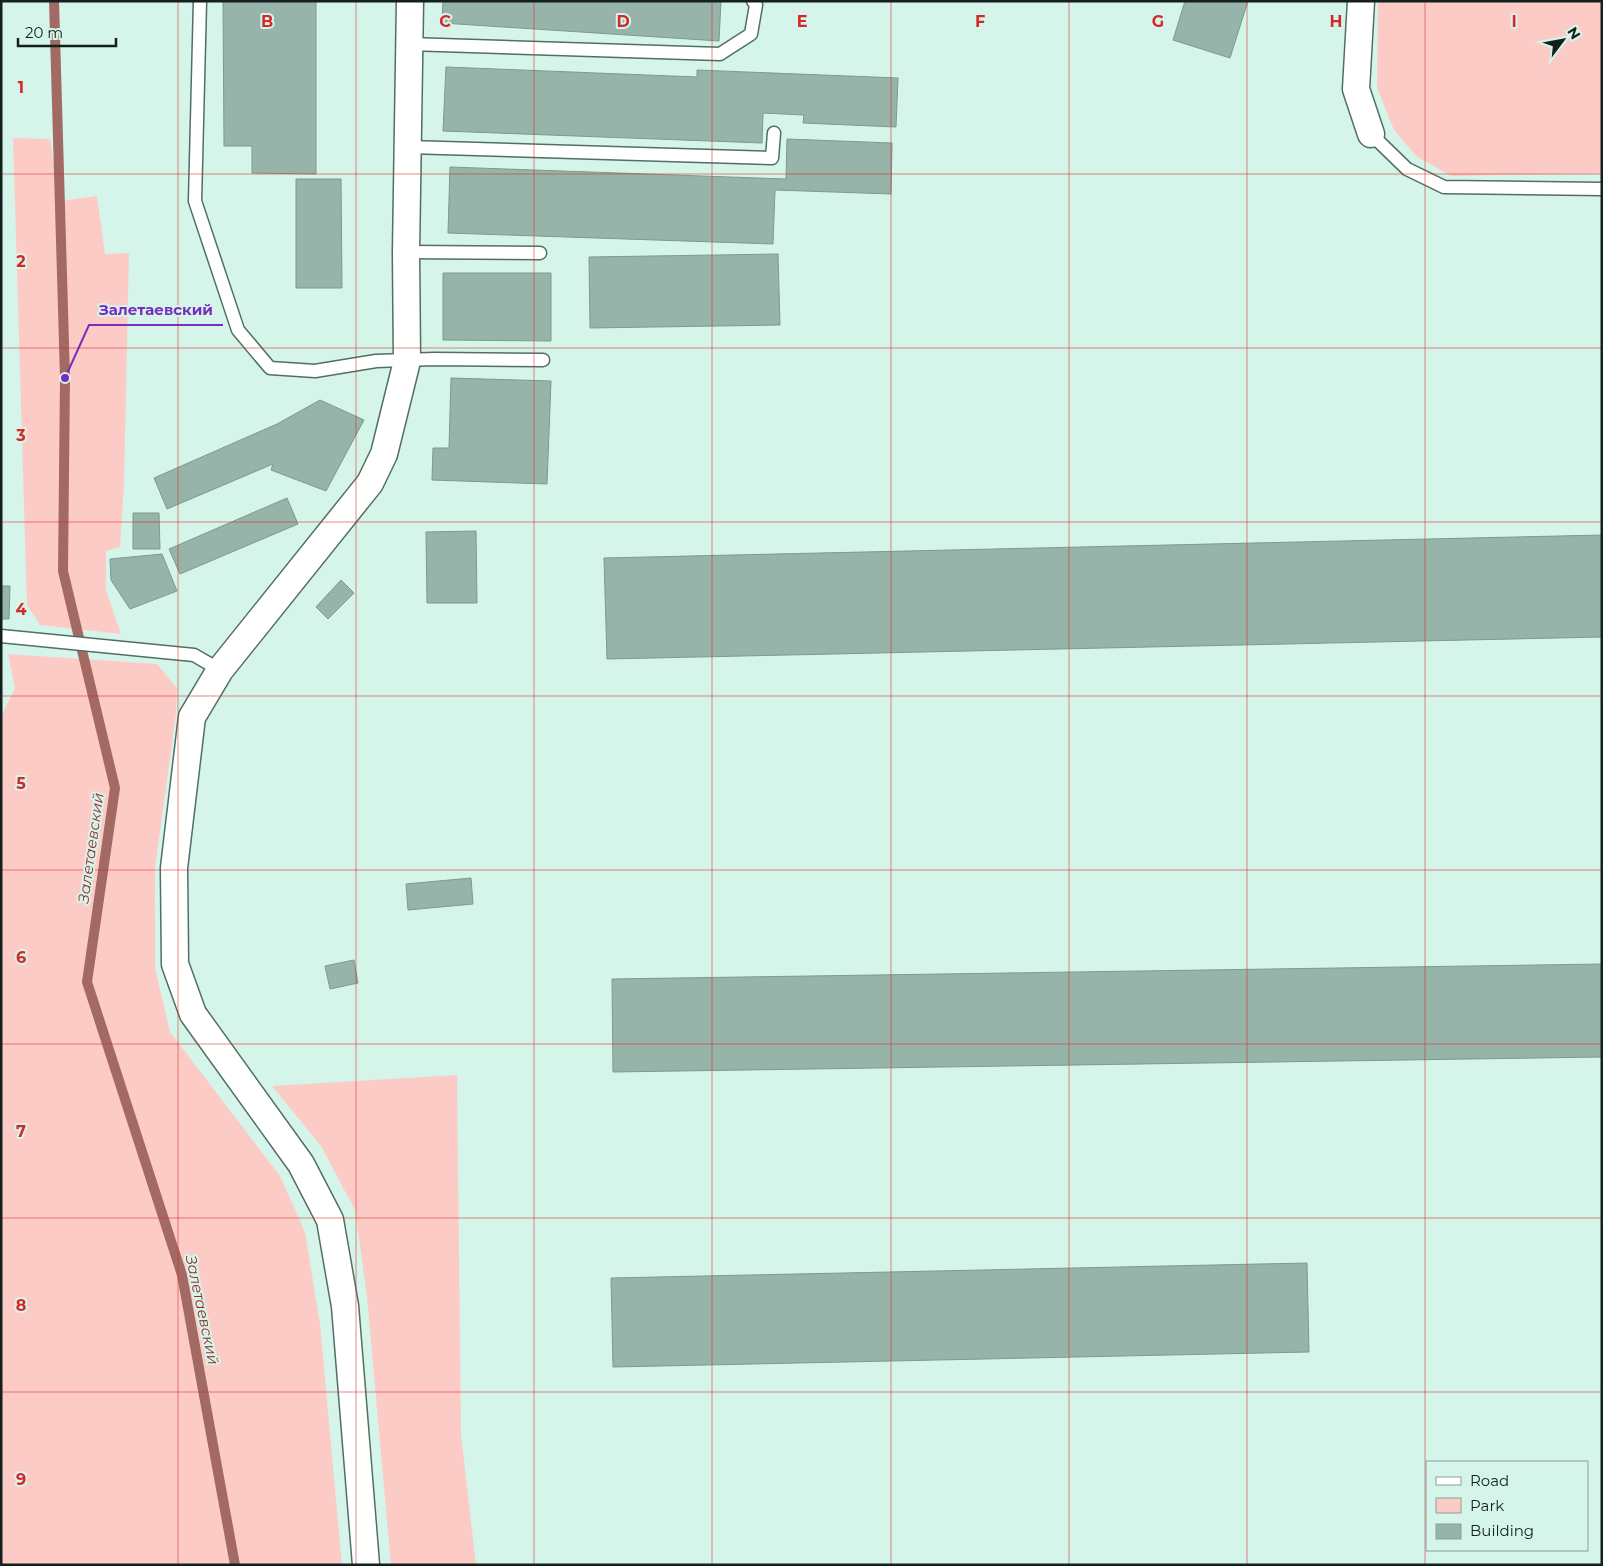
<svg xmlns="http://www.w3.org/2000/svg" width="1603" height="1566" viewBox="0 0 1603 1566" font-family="Montserrat,sans-serif">
<rect width="100%" height="100%" fill="#d5f5ea"/>
<path fill="#fdcbc6" d="M1378 1H1602V173L1451 176 1416 156 1394 130 1377 88Z
M13 138 50 139 60 201 97 196 105 254 129 253 124 483 120 547 106 551V590L121 634 40 625 27 605Z
M8 654 157 664 177 688 176 714 155 868V968L170 1032 280 1176 305 1232 320 1324 342 1565H1V717L15 688Z
M457 1075 461 1435 476 1565H391L367 1297 355 1210 321 1146 272 1086Z"/>
<g fill="none" stroke-linecap="round" stroke-linejoin="round">
<path stroke="#a26a63" stroke-width="10" d="M54 1 65 378 63 571 115 788 87 982 182 1275 235 1565"/>
</g>
<path fill="#96b4aa" stroke="#7c9a8f" d="M223 1H316V174L252 173V146H224Z
M443 1H721L719 41 442 23Z
M1185 1H1248L1230 58 1173 40Z
M446 67 697 77V70L898 78 896 127 803 123 804 115 763 113 762 143 443 131Z
M787 139 892 143 891 194 775 190 773 244 448 233 450 167 786 179Z
M296 179H341L342 288H296Z
M778 254 780 325 590 328 589 257Z
M443 273H551V341L443 340Z
M451 378 551 381 547 484 432 480 433 448H449Z
M320 400 364 420 326 491 271 470 273 464 167 509 154 478 277 424Z
M287 498 298 524 180 574 169 549Z
M133 513H159L160 549H133Z
M476 531 477 603H427L426 532Z
M1602 535V637L607 659 604 558Z
M162 554 177 591 130 609 111 580 110 559Z
M341 580 354 593 328 619 316 607Z
M1 586H10L9 619H1Z
M471 878 473 904 408 910 406 884Z
M354 960 358 983 330 989 325 966Z
M1602 964V1057L613 1072 612 979Z
M1307 1263 1309 1352 613 1367 611 1278Z"/>
<g fill="none" stroke-linecap="round" stroke-linejoin="round">
<g stroke="#526e65" stroke-width="15">
<path id="service" d="M200 1 195 201 238 330 270 368 315 371 376 361 434 359 543 360
M409 44 720 54 751 34 756 5 753 1
M1371 134 1407 169 1444 187 1602 189
M408 147 772 158 774 133
M406 252 540 253
M1 636 194 655 220 670"/>
</g>
<g stroke="#526e65" stroke-width="29">
<path id="minor" d="M1361 1 1356 89 1371 134
M366 1565 345 1306 330 1220 301 1164 193 1014 175 964 174 868 192 717 220 670 370 483 384 454 407 361 406 252 410 1"/>
</g>
<use href="#service" stroke="#fff" stroke-width="12"/>
<use href="#minor" stroke="#fff" stroke-width="26"/>
</g>
<path fill="none" stroke="#d62828" stroke-width="1" stroke-opacity="0.55" d="M178 1V1565M356 1V1565M534 1V1565M712 1V1565M891 1V1565M1069 1V1565M1247 1V1565M1425 1V1565M1 174H1602M1 348H1602M1 522H1602M1 696H1602M1 870H1602M1 1044H1602M1 1218H1602M1 1392H1602"/>
<g text-anchor="middle" stroke-width="4" stroke-linejoin="round" paint-order="stroke">
<g font-size="15" font-style="italic" fill="#952f2e" stroke="#d5f5ea">
<text transform="translate(91 848) rotate(-82)" y="5">Залетаевский</text>
<text transform="translate(202 1310) rotate(78)" y="5">Залетаевский</text>
</g>
</g>
<g font-size="16" text-anchor="middle" font-weight="bold" fill="#d62828" stroke="#d5f5ea" stroke-width="4" stroke-linejoin="round" paint-order="stroke">
<text x="267" y="27">B</text>
<text x="445" y="27">C</text>
<text x="623" y="27">D</text>
<text x="802" y="27">E</text>
<text x="980" y="27">F</text>
<text x="1158" y="27">G</text>
<text x="1336" y="27">H</text>
<text x="1514" y="27">I</text>
<text x="21" y="93">1</text>
<text x="21" y="267">2</text>
<text x="21" y="441">3</text>
<text x="21" y="615">4</text>
<text x="21" y="789">5</text>
<text x="21" y="963">6</text>
<text x="21" y="1137">7</text>
<text x="21" y="1311">8</text>
<text x="21" y="1485">9</text>
</g>
<path fill="none" stroke="#7b2cbf" stroke-width="2" d="M65 378L89 325H223"/>
<circle fill="#7b2cbf" stroke="#d5f5ea" stroke-width="2" cx="65" cy="378" r="5"/>
<g font-size="15" text-anchor="middle" font-weight="bold" fill="#7b2cbf" stroke="#d5f5ea" stroke-width="4" stroke-linejoin="round" paint-order="stroke">
<text x="156" y="315">Залетаевский</text>
</g>
<rect width="1603" height="1566" fill="none" stroke="#14201c" stroke-width="5"/>
<rect x="1426" y="1461" width="162" height="90" fill="#d5f5ea" stroke="#88a098"/>
<rect x="1436" y="1477" width="25" height="8" fill="#ffffff" stroke="#88a098"/>
<text x="1470" y="1486" font-size="15" fill="#14201c">Road</text>
<rect x="1436" y="1498" width="25" height="15" fill="#fdcbc6" stroke="#88a098"/>
<text x="1470" y="1511" font-size="15" fill="#14201c">Park</text>
<rect x="1436" y="1524" width="25" height="15" fill="#96b4aa" stroke="#88a098"/>
<text x="1470" y="1536" font-size="15" fill="#14201c">Building</text>
<g transform="translate(1563 40) rotate(58)" stroke="#d5f5ea" stroke-width="4" paint-order="stroke">
<path d="M0-4L9 19L0 12L-9 19Z" fill="#14201c"/>
<text y="-8" font-size="14" font-weight="bold" text-anchor="middle" fill="#14201c">N</text>
</g>
<path d="M18 38v8h98v-8" fill="none" stroke="#14201c" stroke-width="2.5"/>
<text x="25" y="38" font-size="15" fill="#14201c" stroke="#d5f5ea" stroke-width="4" paint-order="stroke">20 m</text>
</svg>
